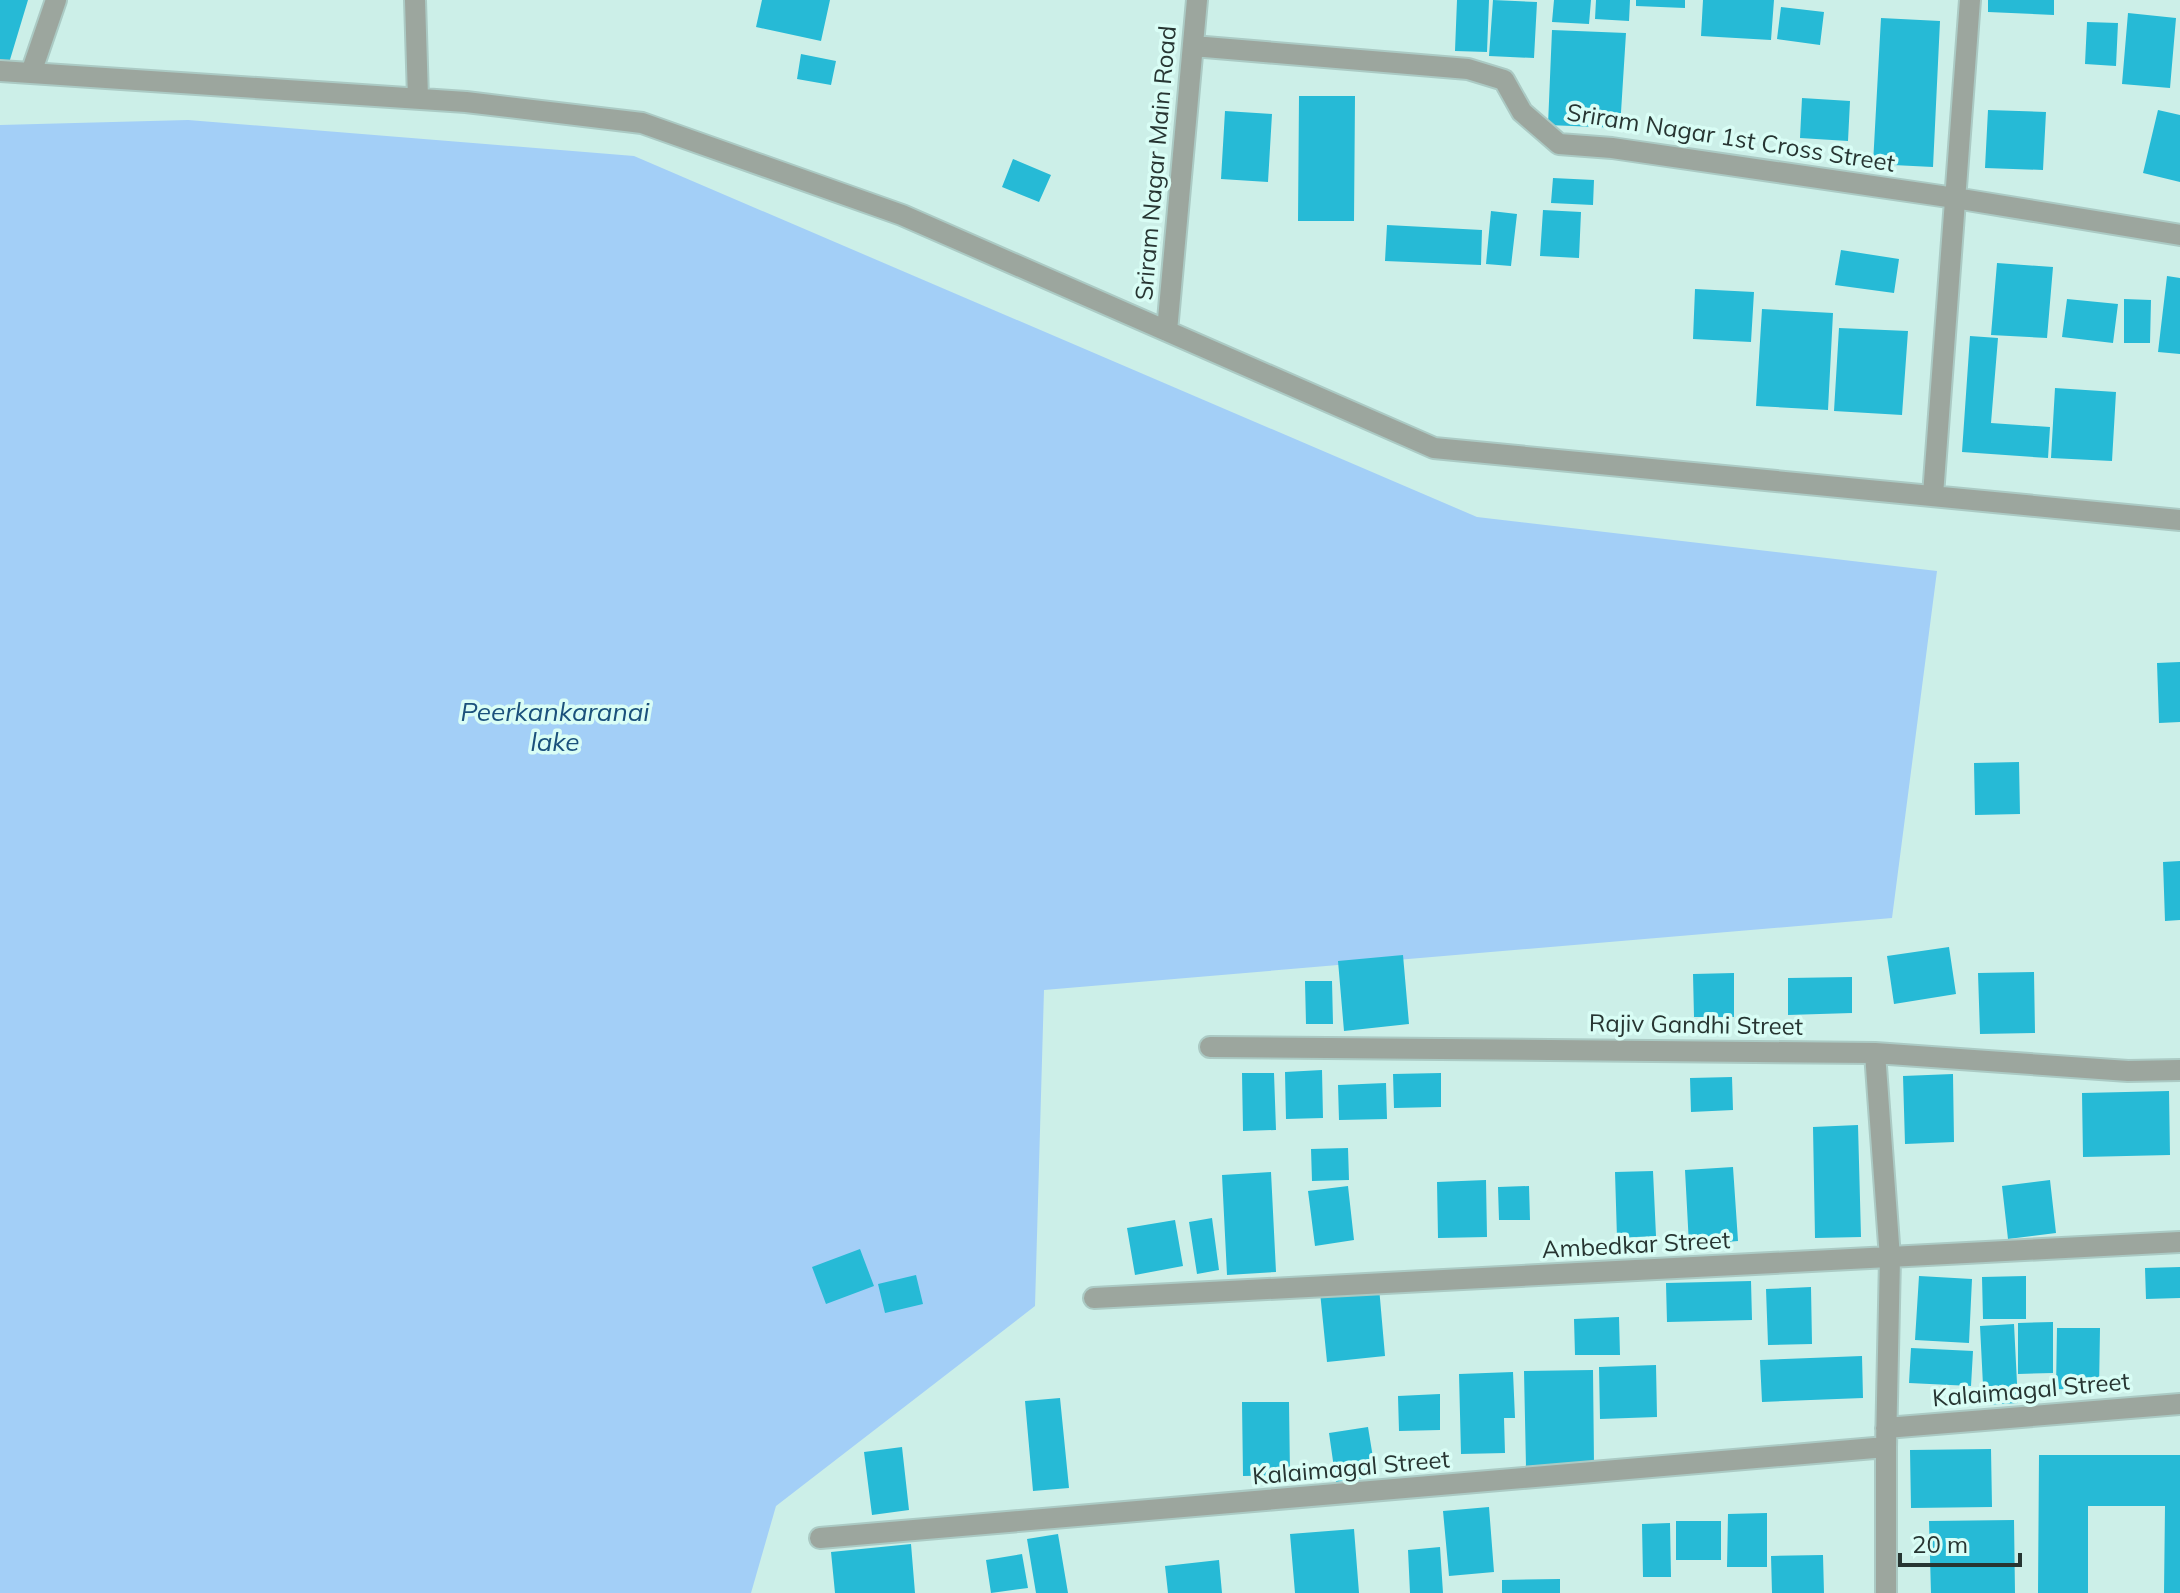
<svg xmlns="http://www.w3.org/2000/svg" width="2180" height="1593" viewBox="0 0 2180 1593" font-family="Mulish,sans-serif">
<rect width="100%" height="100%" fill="#ccefe8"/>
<path fill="#a3cff7" d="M188 120 634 156 1477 517 1937 571 1892 918 1044 990 1035 1306 776 1506 751 1593H0V125Z"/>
<path fill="#26bad6" d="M0 0H28L9 63 0 60Z
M762 0H830L821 41 756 27Z
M1457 0H1489L1487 52 1455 51Z
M1493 0 1537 2 1534 58 1489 56Z
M1554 0H1591L1589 24 1552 22Z
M1596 0H1630L1629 21 1595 19Z
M1636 0H1685V8L1636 6Z
M1703 0H1774L1771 40 1701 36Z
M1988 0H2054V15L1988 12Z
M1781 7 1824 12 1820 45 1777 39Z
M2128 13 2176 18 2170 88 2122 84Z
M1881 18 1940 21 1933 167 1873 164Z
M2087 22 2118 23 2116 66 2085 64Z
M1552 30 1626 33 1620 128 1548 125Z
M801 54 836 61 831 85 797 79Z
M1299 96H1355L1354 221H1298Z
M1802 98 1850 101 1848 141 1800 138Z
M1988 110 2046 112 2043 170 1985 168Z
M2158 110 2180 115V182L2143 173Z
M1225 111 1272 114 1268 182 1221 179Z
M1013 159 1051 175 1039 202 1002 187Z
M1553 178 1594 180 1593 205 1551 203Z
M1543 210 1581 212 1579 258 1540 256Z
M1491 211 1517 214 1511 266 1486 264Z
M1387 225 1482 230 1481 265 1385 261Z
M1841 250 1899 259 1894 293 1835 285Z
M1997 263 2053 267 2047 338 1991 335Z
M2167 276 2180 278V354L2158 352Z
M1695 289 1754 292 1751 342 1693 339Z
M2067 299 2118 304 2113 343 2062 337Z
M2124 299 2151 300 2150 343H2124Z
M1762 309 1833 313 1828 410 1756 406Z
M1839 328 1908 331 1902 415 1834 411Z
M1970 336 1998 338 1991 423 2050 427 2048 458 1962 452Z
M2055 388 2116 392 2112 461 2051 458Z
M2180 662V722L2159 723 2157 663Z
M2019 762 2020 814 1975 815 1974 763Z
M2180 861V920L2165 921 2163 862Z
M1949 947 1956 994 1894 1004 1887 956Z
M1403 955 1409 1024 1344 1031 1338 961Z
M2034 972 2035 1033 1980 1034 1978 973Z
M1734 973V1017H1694L1693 974Z
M1852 977V1013L1788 1015V978Z
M1305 981H1332L1333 1024H1306Z
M1322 1070 1323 1118 1286 1119 1285 1072Z
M1242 1073H1274L1276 1130 1243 1131Z
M1441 1073V1107L1394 1108 1393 1074Z
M1953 1074 1954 1142 1905 1144 1903 1076Z
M1732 1077 1733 1110 1691 1112 1690 1078Z
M1386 1083 1387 1119 1339 1120 1338 1085Z
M2169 1091 2170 1155 2083 1157 2082 1093Z
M1858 1125 1861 1237 1815 1238 1813 1127Z
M1348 1148 1349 1180 1312 1181 1311 1149Z
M1733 1167 1738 1241 1689 1245 1685 1170Z
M1653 1171 1656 1236 1617 1238 1615 1172Z
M1271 1172 1276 1272 1227 1275 1222 1175Z
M1486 1180 1487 1237 1438 1238 1437 1182Z
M2050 1180 2056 1233 2008 1239 2002 1186Z
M1348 1186 1354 1240 1315 1246 1308 1191Z
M1529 1186 1530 1220H1499L1498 1187Z
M1212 1218 1219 1270 1197 1274 1189 1222Z
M1175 1220 1183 1266 1135 1275 1127 1228Z
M860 1249 874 1286 826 1304 812 1267Z
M2180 1267V1298L2146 1299 2145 1268Z
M916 1275 923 1304 885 1313 878 1284Z
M1919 1276 1972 1279 1969 1343 1915 1340Z
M2026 1276V1319H1983L1982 1277Z
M1751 1281 1752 1320 1667 1322 1666 1283Z
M1379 1287 1385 1356 1327 1362 1320 1292Z
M1811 1287 1812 1344 1768 1345 1766 1289Z
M1619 1317 1620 1355H1575L1574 1319Z
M2053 1322V1373L2018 1374V1323Z
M2014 1324 2018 1403 1984 1405 1980 1326Z
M2057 1328H2100L2099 1390 2056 1389Z
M1911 1348 1973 1351 1971 1386 1909 1383Z
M1862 1356 1863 1398 1762 1402 1760 1360Z
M1656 1365 1657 1417 1600 1419 1599 1367Z
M1593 1370 1594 1465 1526 1467 1524 1371Z
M1513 1372 1515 1418H1504L1505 1453 1461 1454 1459 1374Z
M1440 1394V1430L1399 1431 1398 1396Z
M1060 1398 1069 1488 1033 1491 1025 1401Z
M1242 1402H1289L1290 1475 1243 1476Z
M1368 1427 1376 1476 1336 1482 1329 1433Z
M902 1447 909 1510 872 1515 864 1452Z
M1991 1449 1992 1507 1911 1508 1910 1450Z
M2039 1455H2180V1593H2164L2165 1506H2088V1593H2038Z
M1489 1507 1494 1572 1449 1576 1443 1511Z
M1767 1513V1567H1727L1728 1514Z
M2014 1520 2015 1593H1931L1929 1521Z
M1676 1521H1721V1560H1676Z
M1670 1523 1671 1577H1643L1642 1524Z
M1354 1529 1359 1593H1295L1290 1534Z
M1058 1534 1068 1593H1036L1027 1539Z
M911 1544 915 1593H835L831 1552Z
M1440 1547 1443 1593H1410L1408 1550Z
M1022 1554 1028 1588 991 1593 986 1560Z
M1823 1555 1824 1593H1772L1771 1556Z
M1219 1560 1222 1593H1168L1165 1566Z
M1560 1579V1593H1502V1580Z"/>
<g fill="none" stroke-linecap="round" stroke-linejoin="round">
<g stroke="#abcac4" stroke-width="24">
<path id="minor" d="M415 0 418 98
M1193 46 1468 69 1504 80 1522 112 1559 144 1612 148 1955 198 2180 235
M0 71 466 102 642 123 902 215 1434 448 2180 520
M31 73 56 0
M1167 331 1197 0
M1933 495 1970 0
M1210 1047 1875 1053 2128 1071 2180 1070
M1875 1053 1890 1258 1886 1447V1593
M1094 1298 2180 1242
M1886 1428 2180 1404
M820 1538 1886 1447"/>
</g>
<use href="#minor" stroke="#9ca69e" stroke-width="20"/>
</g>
<g text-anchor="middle" stroke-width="7" stroke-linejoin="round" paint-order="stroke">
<g font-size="24" fill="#273532" stroke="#d9fdf5">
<text transform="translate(1731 138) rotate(9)" y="8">Sriram Nagar 1st Cross Street</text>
<text transform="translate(1156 163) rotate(-85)" y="8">Sriram Nagar Main Road</text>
<text transform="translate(1696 1025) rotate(1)" y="8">Rajiv Gandhi Street</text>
<text transform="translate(1636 1245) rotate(-3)" y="8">Ambedkar Street</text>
<text transform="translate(2031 1390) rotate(-5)" y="8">Kalaimagal Street</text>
<text transform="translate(1351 1468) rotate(-5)" y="8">Kalaimagal Street</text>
</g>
<g font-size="26" font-style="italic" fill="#1b517c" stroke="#d9fdf5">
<text x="555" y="721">Peerkankaranai<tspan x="555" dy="30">lake</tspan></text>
</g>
</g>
<path d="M1900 1553v12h120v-12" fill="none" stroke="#273532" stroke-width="4"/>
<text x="1912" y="1553" font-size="24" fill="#273532" stroke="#d9fdf5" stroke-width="6" paint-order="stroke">20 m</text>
</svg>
